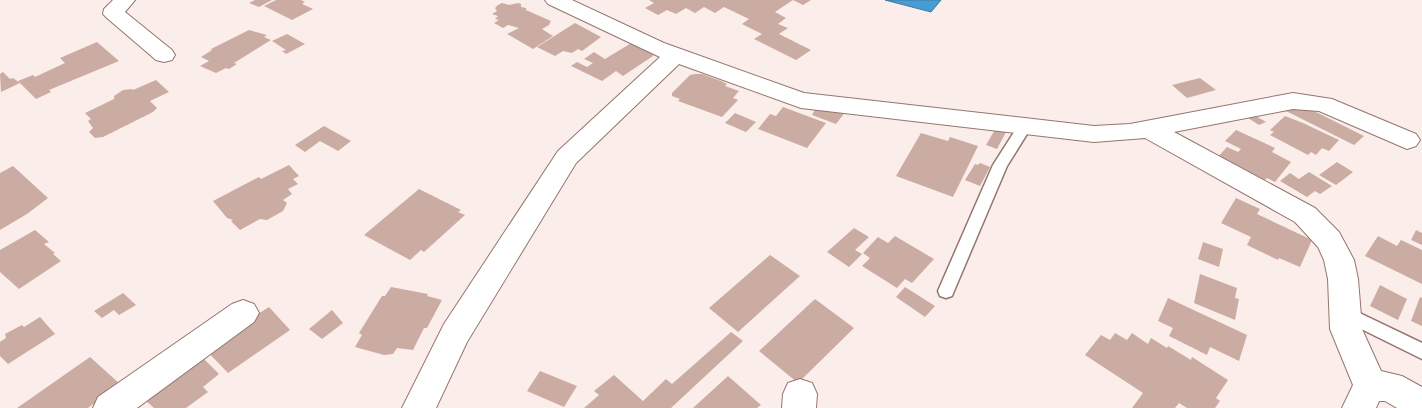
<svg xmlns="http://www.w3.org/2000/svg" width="1422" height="408" viewBox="0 0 1422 408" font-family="Commissioner,sans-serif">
<rect width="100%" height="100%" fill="#fbede9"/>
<path fill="#469dd5" stroke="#417aa0" d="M885 0H941L931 12Z"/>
<path fill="#cbaca3" d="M255 0H272L259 7 249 3Z
M276 0H301L305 2 302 4 313 9 292 20 264 6Z
M649 0H811L803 5 793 0 775 12 786 18 778 24 788 28 779 34 811 50 796 60 754 39 762 34 742 24 749 19 724 7 715 13 704 7 695 13 686 8 676 14 667 10 658 15 645 8 654 3Z
M502 3 509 5 518 3 521 4V7L526 8V10L551 21 549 25 542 29 553 36 533 49 507 34 519 28 508 25 503 28 494 23 499 20 495 19 498 16 492 14 497 11 495 8 498 5Z
M575 23 601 37 582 51 578 49 572 53 563 51 555 56 537 47Z
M249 30 267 35 264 37 271 40 234 63 237 64 229 69 226 68 216 73 200 66 209 61 201 57 212 50 211 49Z
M287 34 305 44 286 54 282 51 286 50 272 41Z
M97 42 119 61 49 90 51 92 36 99 18 81 33 75 35 77 65 63 60 58Z
M633 42 654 53 653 56 623 76 616 71 602 81 571 66 577 62 587 67 593 63 584 59 594 52 605 59Z
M3 72 10 79 13 78 20 83 1 92 0 74Z
M695 74H702L721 81 727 84 725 86 739 91 733 98 738 100 722 117 678 101 680 99 672 96V93L690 75Z
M1200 78 1216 90 1187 98 1172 85Z
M156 80 169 92 150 101 157 108 153 112 103 137 95 138 89 132 93 128 88 121 91 119 85 113 114 99V96L123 90 132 89 133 90Z
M1294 101 1364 136 1354 145 1284 110Z
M817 106 846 111 836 124 812 115Z
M783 107 826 123 807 148 758 129 770 114 776 116Z
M735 113 756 122 746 132 725 123Z
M1254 115 1266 122 1259 125 1248 118Z
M1285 116 1303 123 1339 140 1329 151 1322 148 1316 155 1311 152 1308 155 1270 135 1274 132 1270 130Z
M324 126 351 141 338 151 320 141 305 152 295 145Z
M997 126 1007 130 997 149 986 145Z
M1236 130 1275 148 1272 152 1291 162 1275 182 1267 178 1264 181 1217 158 1227 147 1238 152 1241 149 1225 141Z
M921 133 948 141 950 137 978 146 953 197 896 176Z
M1337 162 1353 172 1336 185 1319 175Z
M980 163 990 167 980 186 965 180 975 164 978 165Z
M289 165 299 176 293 179 298 184 288 189 292 194 283 200 287 203 283 211 267 220 260 219 240 230 231 221 233 220 227 218 213 201 259 177 261 179Z
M13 166 48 198 27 214 0 230V173Z
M1309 172 1332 186 1320 194 1315 191 1307 197 1280 181 1290 173 1299 179Z
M419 189 461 210 458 212 465 215 424 252 421 250 410 260 364 235Z
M1236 198 1260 209 1257 214 1312 240 1300 267 1279 258 1278 260 1247 245 1251 237 1221 223Z
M854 228 869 237 855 250 862 254 849 267 827 252Z
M35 230 49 242 44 244 55 253 53 254 61 261 19 289 0 272V250Z
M1416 230 1422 233V245L1411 240Z
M895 236 934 259 912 283 905 279 897 288 862 266 870 258 863 253 878 237 888 243Z
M1378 236 1397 246 1401 240 1422 250V284L1365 256Z
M1203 242 1223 249 1219 267 1198 259Z
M770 255 800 276 738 332 709 308Z
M1200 274 1237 288 1235 298 1239 299 1235 320 1194 303Z
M1380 285 1407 299 1398 320 1370 306Z
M391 287 428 294 427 296 442 300 427 328H424L413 350 397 348 393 354 384 355 355 347 362 335 359 333 382 296H385Z
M905 287 935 306 925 317 896 297Z
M123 293 136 305 119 315 114 310 102 318 94 311Z
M1420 297 1422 298V326L1411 321Z
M1168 298 1247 335 1239 361 1210 347 1207 355 1169 336 1173 328 1158 321Z
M815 299 854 328 798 383 759 351Z
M269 307 290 330 228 373 204 348Z
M332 310 343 323 322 339 309 329Z
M40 317 55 334 8 364 0 356V342L6 338 5 334 22 325 24 327Z
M731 332 743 341 671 408H584L599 395 594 391 614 375 643 401 666 379 672 384Z
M1115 333 1127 340 1132 333 1148 344 1151 338 1167 348 1168 346 1191 360 1192 357 1228 380 1216 398 1220 401 1215 408H1187L1179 403 1175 408H1132L1143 393 1085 355 1101 335 1110 340Z
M199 354 219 374 203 387 208 392 186 408H154L144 399Z
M90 357 120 384 88 408H17Z
M540 371 577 386 564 407 527 391Z
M728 376 761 405 757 408H693Z"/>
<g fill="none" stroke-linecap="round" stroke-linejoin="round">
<g stroke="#93766e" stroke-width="3">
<path id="service" d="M1025 121 1030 123 1032 126 1007 166 954 291 952 296 946 298 940 296 938 291 993 165 1020 123Z
M1345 306 1422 343V359L1339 318 1337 313 1339 308Z"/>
</g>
<g stroke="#93766e" stroke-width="2">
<path id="minor" d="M113 0H135L125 12 172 50 175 55 172 60 164 62 156 60 107 18 103 14 104 9Z
M545 0H572L664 43 804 93 1094 126 1130 124 1293 93 1332 99 1416 134 1420 140 1416 146 1407 149 1319 111 1293 109 1174 132 1315 208 1339 232 1354 260 1358 279 1362 329 1381 371 1402 376 1422 387V408H1397L1385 401H1379L1376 408H1342L1353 385 1330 329 1328 279 1324 260 1318 247 1295 222 1145 138 1094 142 801 108 679 64 576 163 467 342 436 408H402L444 324 558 151 660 57 548 4Z
M243 300 254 304 259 313 254 322 137 408H93L98 397 232 304Z
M800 379 812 383 817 394 816 408H782L783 394 788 383Z"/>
</g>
<use href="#service" fill="#fff" fill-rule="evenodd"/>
<use href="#minor" fill="#fff" fill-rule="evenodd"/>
</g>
</svg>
